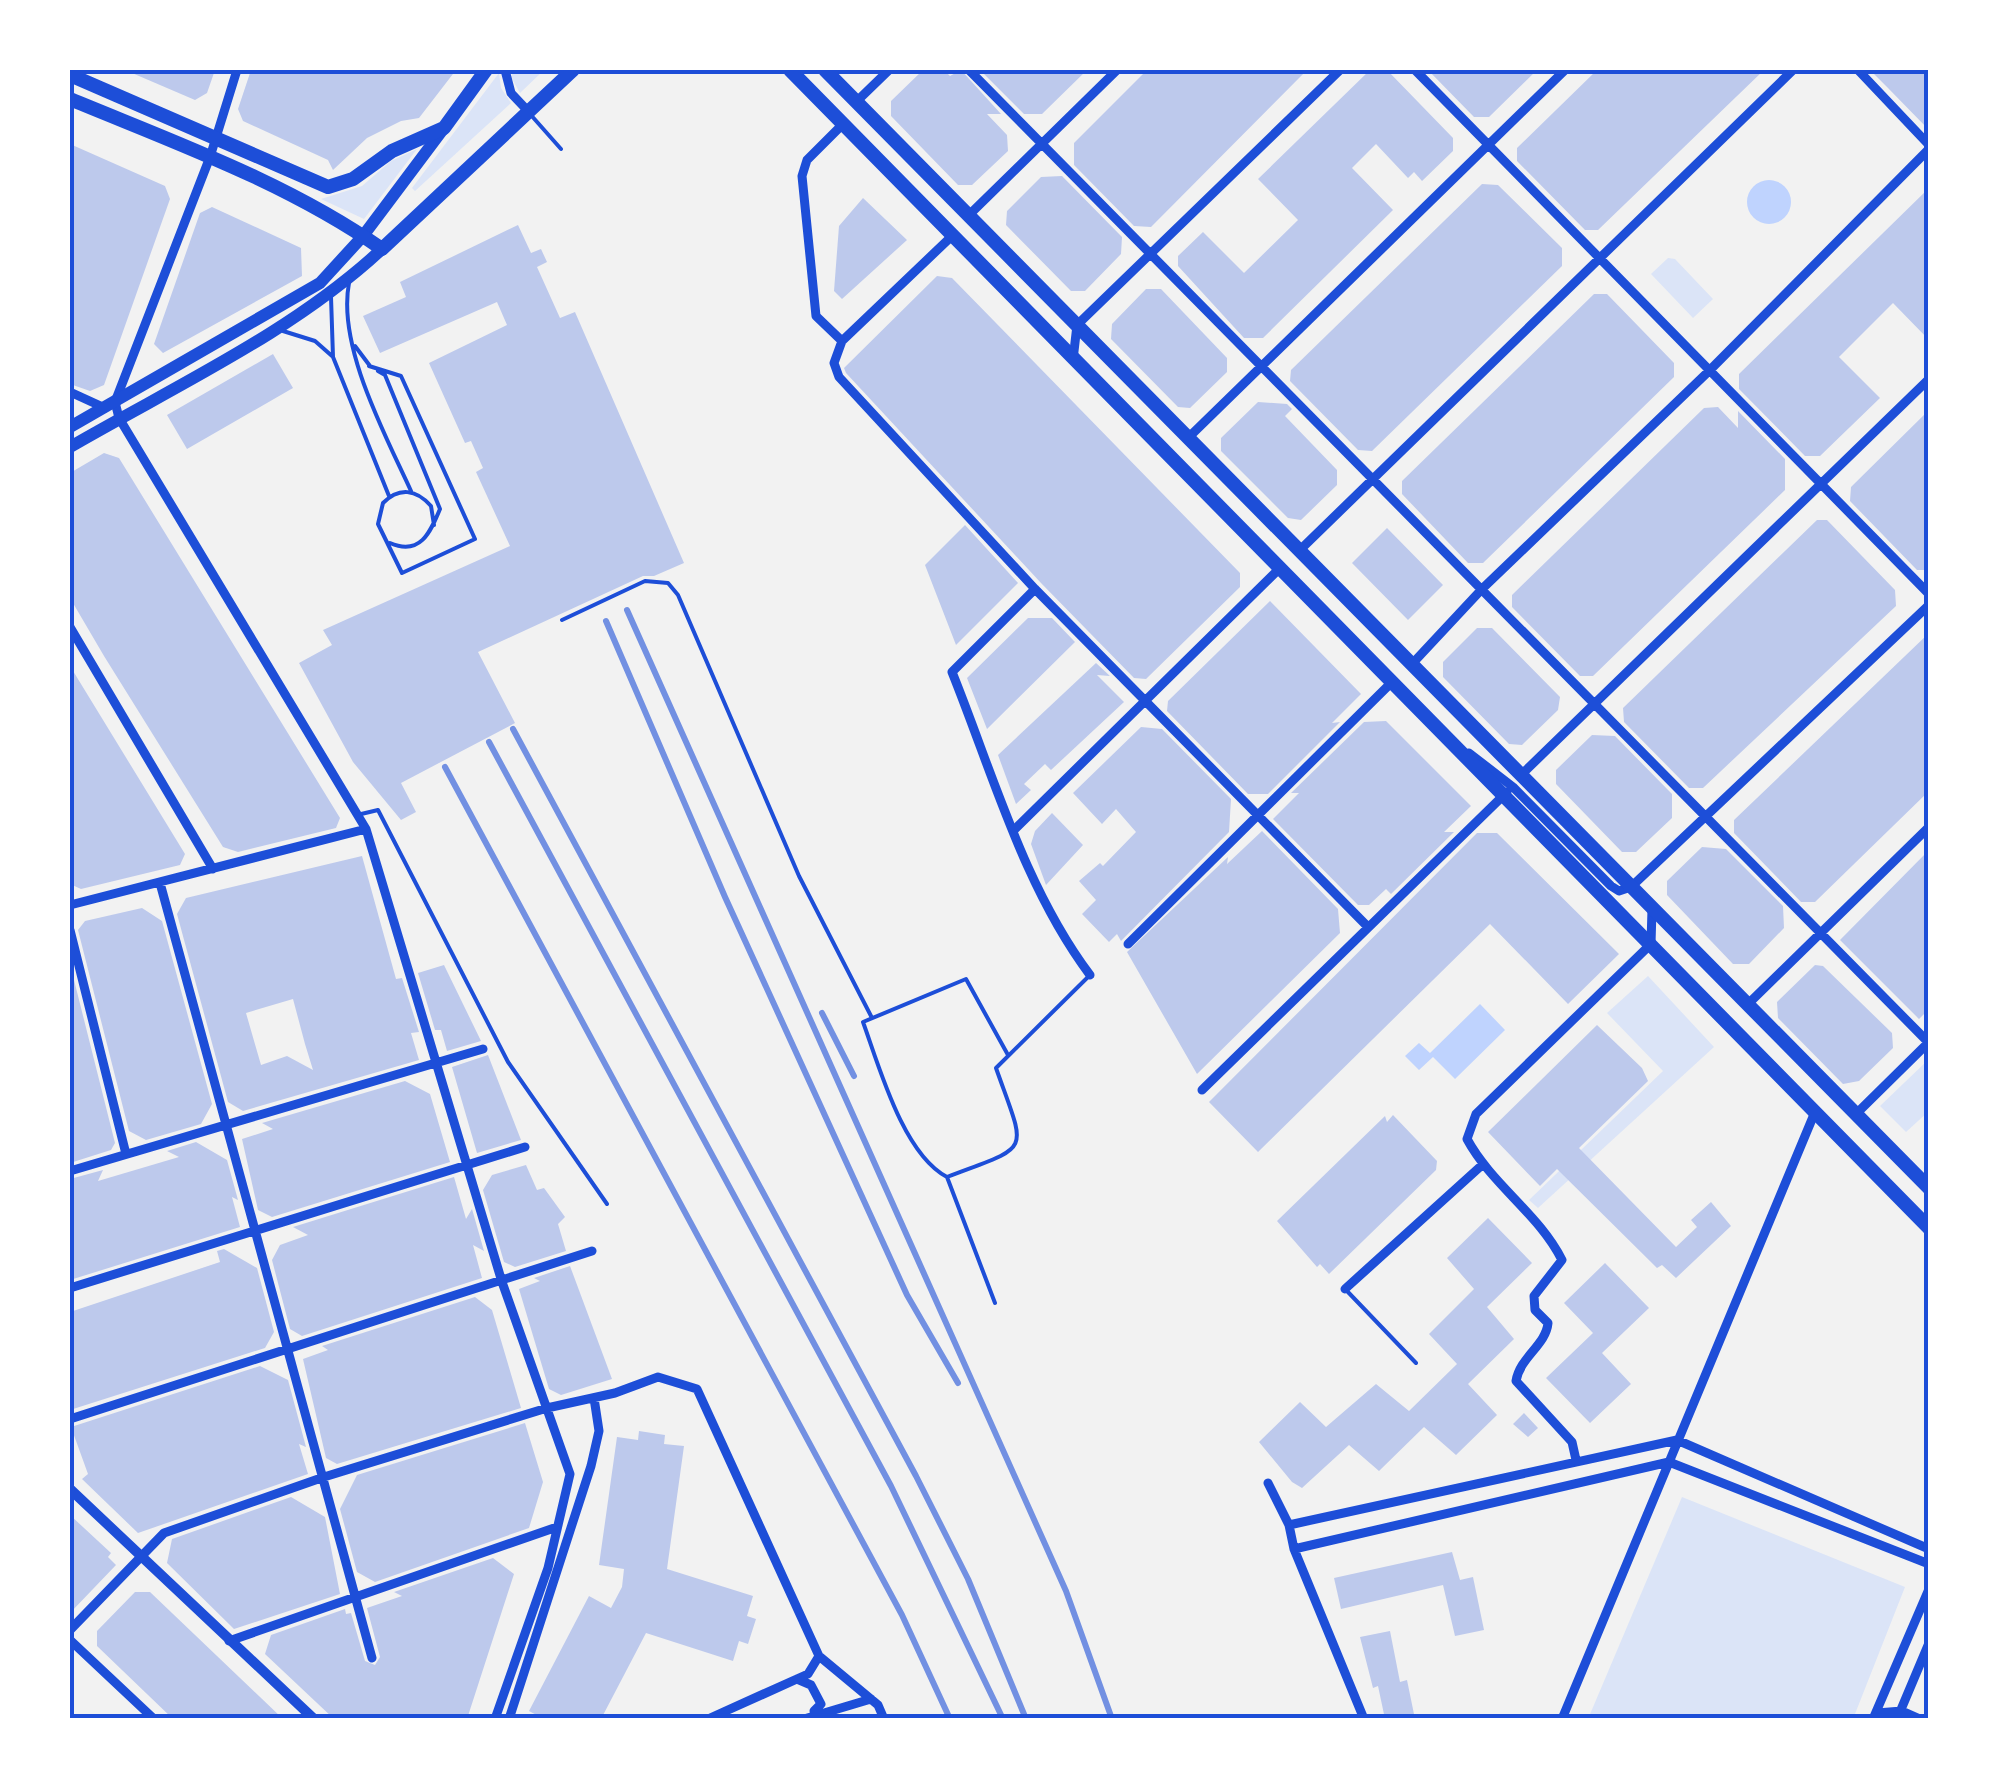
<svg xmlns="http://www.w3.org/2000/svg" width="1999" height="1789" viewBox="0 0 1999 1789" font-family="'Space Grotesk',sans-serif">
<rect width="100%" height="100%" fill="#f2f2f2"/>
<path fill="#dbe4f7" d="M514 70H544L520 93 511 77Z
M499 73 501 88 511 103 415 191 412 188Z
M417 149 364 219 321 199 362 186 391 161Z
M1668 258 1675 259 1713 299 1693 318 1651 274Z
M1648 976 1714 1047 1538 1208 1529 1200 1663 1071 1607 1013Z
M1929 1059V1111L1906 1132 1880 1106Z
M1682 1497 1905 1587 1853 1719H1588Z"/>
<path fill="#bfd3fe" d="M1747 202a22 22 0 1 1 44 0a22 22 0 1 1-44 0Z
M1480 1004 1505 1030 1455 1079 1433 1057 1419 1070 1405 1056 1419 1043 1430 1053Z"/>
<path fill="#bdc9ec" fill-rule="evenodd" d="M125 70H215L207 93 195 100Z
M251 70H456L419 118 401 121 367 138 333 170 328 160 243 121 238 109Z
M923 70H944L950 76 961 70 1001 114H987L1007 135 1008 151 972 185H958L891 116V101Z
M980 70H1087L1042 114H1024Z
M1147 70H1307L1151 227 1134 226 1074 165V143Z
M1370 70H1387L1453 138V151L1422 181 1414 172 1408 178 1376 144 1352 168 1393 210 1263 338H1244L1178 266V256L1203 232 1244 273 1298 220 1258 179Z
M1428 70H1537L1489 117H1474Z
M1597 70H1764L1598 230H1585L1517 161V148Z
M1870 70H1929V130L1888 88Z
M70 144 165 186 170 199 104 385 90 391 70 384Z
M1062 176 1122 237 1121 254 1085 291H1071L1006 225 1007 211 1041 177Z
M1482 184 1498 185 1562 248V266L1372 451 1358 450 1290 381 1291 370Z
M1929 188V340L1893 303 1839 357 1880 398 1820 456H1805L1739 389V374Z
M863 198 907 240 842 299 834 291 839 226Z
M212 207 301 248 302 276 163 353 154 344 200 213Z
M518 225 531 253 541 249 547 262 537 267 560 318 575 312 684 563 654 576H643L478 652 515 723 401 783 416 812 401 820 353 762 299 663 332 645 323 630 510 546 476 472 483 468 471 441 465 443 429 363 507 325 497 302 380 353 363 316 406 297 400 282Z
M937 276 952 278 1240 573V587L1146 679 1134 678 1041 583 846 373 844 368Z
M1146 289H1161L1227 358V372L1190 408 1178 407 1111 339 1112 324Z
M1594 294H1607L1641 329 1674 363V377L1483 563H1468L1402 494V481Z
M273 354 293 388 187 449 167 415Z
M1258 402 1287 404 1292 409 1285 416 1337 470V485L1301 520 1288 518 1221 451V438Z
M1718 407 1738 428V411L1785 459V490L1593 676H1580L1512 607V595L1704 408Z
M1929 410V570H1917L1850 501 1851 487Z
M104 453 119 458 340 818 336 828 238 852 223 847 104 656 70 598V473Z
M1817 520H1827L1895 590 1896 606 1703 788H1689L1624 722 1623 708Z
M965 525 1018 583 956 645 925 565Z
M1387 528 1443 585 1408 620 1352 563Z
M1270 601 1361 694 1332 723 1340 722 1268 794H1248L1167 711 1168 701Z
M1028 618H1052L1075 642 987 729 967 678Z
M1477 628H1492L1560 697 1558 710 1522 745 1509 744 1443 677V662Z
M1929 633V791L1815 902H1801L1734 833V820Z
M1096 663 1110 676 1097 675 1124 702 1051 770 1045 764 1024 784 1031 790 1016 804 998 755Z
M70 666 185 854 180 865 81 889 70 884Z
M1386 721 1471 806 1444 832H1454L1391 894 1386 889 1369 905H1358L1273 819 1299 793H1291L1364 722Z
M1141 727 1162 729 1231 799 1229 832 1121 941 1117 934 1109 942 1082 914 1096 900 1079 881 1100 863 1103 866 1136 832 1116 809 1102 824 1073 793Z
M1592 735 1615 736 1672 794V818L1636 852H1622L1556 784V770Z
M1052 813 1083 845 1046 885 1031 844 1035 831Z
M1262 831 1338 909 1340 933 1197 1074 1127 952 1228 857 1227 864Z
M1477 833H1497L1619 954 1568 1004 1490 924 1258 1152 1209 1102Z
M1702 847 1726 849 1783 906 1784 928 1749 964H1733L1667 895V881Z
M1929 850V1009L1919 1019 1840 940Z
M362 856 396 979 402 978 419 1032 411 1033 419 1060 243 1111 228 1102 177 914 186 898ZM293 999 305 1044 313 1070 287 1056 261 1065 246 1013Z
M142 908 162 921 212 1104 201 1124 146 1140 129 1131 78 930 85 921Z
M70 964 115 1143 111 1150 70 1163Z
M444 965 481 1041 447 1051 441 1030H435L418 973Z
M1815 965 1823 966 1892 1033 1893 1048 1859 1081 1843 1084 1778 1018 1777 1002Z
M1597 1025 1642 1068 1648 1081 1579 1148 1676 1247 1697 1227 1691 1220 1711 1202 1731 1226 1676 1278 1662 1265 1657 1268 1557 1169 1540 1186 1488 1132Z
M488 1055 521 1140 477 1153 452 1067Z
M405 1081 430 1094 450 1162 272 1217 258 1210 242 1139 273 1129 262 1123Z
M1393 1115 1437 1161 1436 1170 1329 1274 1320 1264 1317 1267 1277 1221 1385 1116 1387 1122Z
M196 1142 227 1160 238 1200 232 1197 240 1227 70 1280V1179L103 1170 98 1181 179 1157 167 1151Z
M526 1165 537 1190 544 1188 565 1217 558 1224 566 1251 515 1267 504 1262 483 1190 492 1175Z
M454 1177 466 1219 472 1209 484 1251 473 1245 482 1278 302 1336 290 1329 272 1260 280 1245 308 1235 293 1227Z
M1488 1218 1532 1263 1487 1307 1514 1339 1468 1384 1497 1415 1456 1455 1424 1427 1379 1471 1349 1445 1302 1488 1292 1482 1259 1442 1300 1402 1326 1427 1376 1384 1409 1411 1457 1364 1429 1334 1474 1289 1447 1258Z
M224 1249 257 1268 274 1332 265 1348 70 1410V1312L220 1262 217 1251Z
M1605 1263 1649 1308 1602 1353 1631 1384 1590 1423 1546 1378 1593 1333 1564 1303Z
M570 1266 612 1379 561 1395 549 1389 519 1289 540 1281 534 1278Z
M475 1297 492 1310 521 1408 337 1464 326 1458 303 1359 328 1350 322 1346Z
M260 1366 288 1380 306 1447 299 1444 308 1474 138 1533 82 1479 88 1474 71 1427Z
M1524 1413 1538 1428 1528 1437 1513 1424Z
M525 1423 543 1482 529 1528 375 1582 357 1572 340 1509 357 1475Z
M639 1431 665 1435 664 1444 684 1446 667 1569 753 1596 747 1616 756 1619 748 1644 739 1641 733 1661 646 1633 601 1719H544L529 1711 589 1596 611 1608 622 1587 624 1569 599 1565 617 1437 638 1440Z
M291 1497 325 1517 340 1594 234 1629 167 1563 172 1539Z
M70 1515 111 1553 108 1557 116 1565 70 1613Z
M1452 1552 1460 1580 1473 1577 1484 1630 1455 1636 1443 1585 1341 1609 1334 1578Z
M493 1558 514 1574 467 1719H334L265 1654 271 1635 345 1609 346 1614 351 1613 365 1661 375 1665 380 1657 367 1608 402 1596 394 1592Z
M135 1592H150L283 1719H173L97 1646V1631Z
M1390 1631 1400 1682 1407 1680 1415 1719H1385L1378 1686 1373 1688 1360 1637Z"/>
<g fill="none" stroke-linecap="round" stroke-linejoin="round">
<path stroke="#1d4ed8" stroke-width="4" d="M530 114 561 149
M349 283C337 346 385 434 411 491
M331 297 333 357 389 496
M283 331 315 341 332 356
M355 346 370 366
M369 366 401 376 475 539 402 573 378 524 383 503C399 487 416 489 431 506L434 525
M378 371 385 375 440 509C430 533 420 556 390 543
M562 620 645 581 668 583 678 595 799 876 872 1018
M357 815 378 810 508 1062 607 1204
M1008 1055 966 979 863 1022C879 1066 903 1154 947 1177 1033 1144 1027 1156 996 1068L1090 975
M947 1177 995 1303
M1347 1291 1416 1363"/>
<path stroke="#1d4ed8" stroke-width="9" d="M237 70 210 157 115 402 119 418 366 829 502 1282 570 1474 548 1568 495 1719
M505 70 511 93 527 110
M969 70 1928 1042
M1415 70 1929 594
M1858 70 1929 145
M856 102 889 70
M969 215 1117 70
M952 236 842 341 834 363 839 377 1035 589 1368 927
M842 341 816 316 802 176 807 160 843 124
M1073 360 1077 325 1340 70
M70 392 105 408
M1189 437 1565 70
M1301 549 1793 70
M1035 589 952 672C993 774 1024 887 1090 975
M70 627 213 869
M1412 664 1482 589 1709 371 1929 149
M1469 753 1513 787 1611 886 1619 891 1631 887 1929 605
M1521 775 1929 379
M1015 829 1279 569
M160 883 372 1658
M70 905 366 829
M70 930 126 1154
M1128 944 1391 683
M1747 1005 1929 827
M1202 1090 1507 792
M1856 1114 1929 1042
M70 1171 483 1049
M70 1288 525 1147
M1345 1289 1481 1166
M70 1419 592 1251
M1576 1460 1572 1442 1516 1381C1520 1357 1546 1345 1548 1323L1535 1310 1534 1296 1562 1260C1539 1214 1492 1185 1467 1139L1476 1114 1651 944 1652 909
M1268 1483 1289 1525 1294 1549 1364 1719
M1289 1525 1677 1440 1929 1549
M1294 1549 1669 1462 1929 1564
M70 1630 164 1533 324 1477 547 1408 615 1393 658 1377 697 1389 819 1656 878 1705 884 1719
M70 1640 154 1719
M229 1641 557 1527
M797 1679 811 1685 821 1704 814 1711
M1877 1713 1902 1711 1920 1719
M509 1719 591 1466 599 1431 594 1398
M708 1719 808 1674 819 1656
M804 1719 871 1699
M1562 1719 1815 1112
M1873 1719 1929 1589
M1897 1719 1929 1643"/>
<path stroke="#1d4ed8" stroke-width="10" d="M70 1489 314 1719"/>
<path stroke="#1d4ed8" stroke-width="12" d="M70 427 320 283 363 236 444 128
M70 447C175 386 293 332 382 249"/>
<path stroke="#1d4ed8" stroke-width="14" d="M790 70 1929 1228
M825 70 1929 1188
M70 75 328 187 353 179 392 151 444 128 486 70
M70 99C176 143 288 183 382 249L573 70"/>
<path stroke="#7290e2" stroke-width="6" d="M627 610 1066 1591 1112 1719
M606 621 725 897 907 1295 958 1383
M513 729 916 1476 968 1579 1026 1719
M489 742 891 1486 1003 1719
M445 767 902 1615 950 1719
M822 1013 854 1076"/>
</g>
<rect width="1999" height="1789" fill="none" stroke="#ffffff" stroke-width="145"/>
<rect x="72" y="72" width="1854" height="1644" fill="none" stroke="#1d4ed8" stroke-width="4"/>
</svg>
